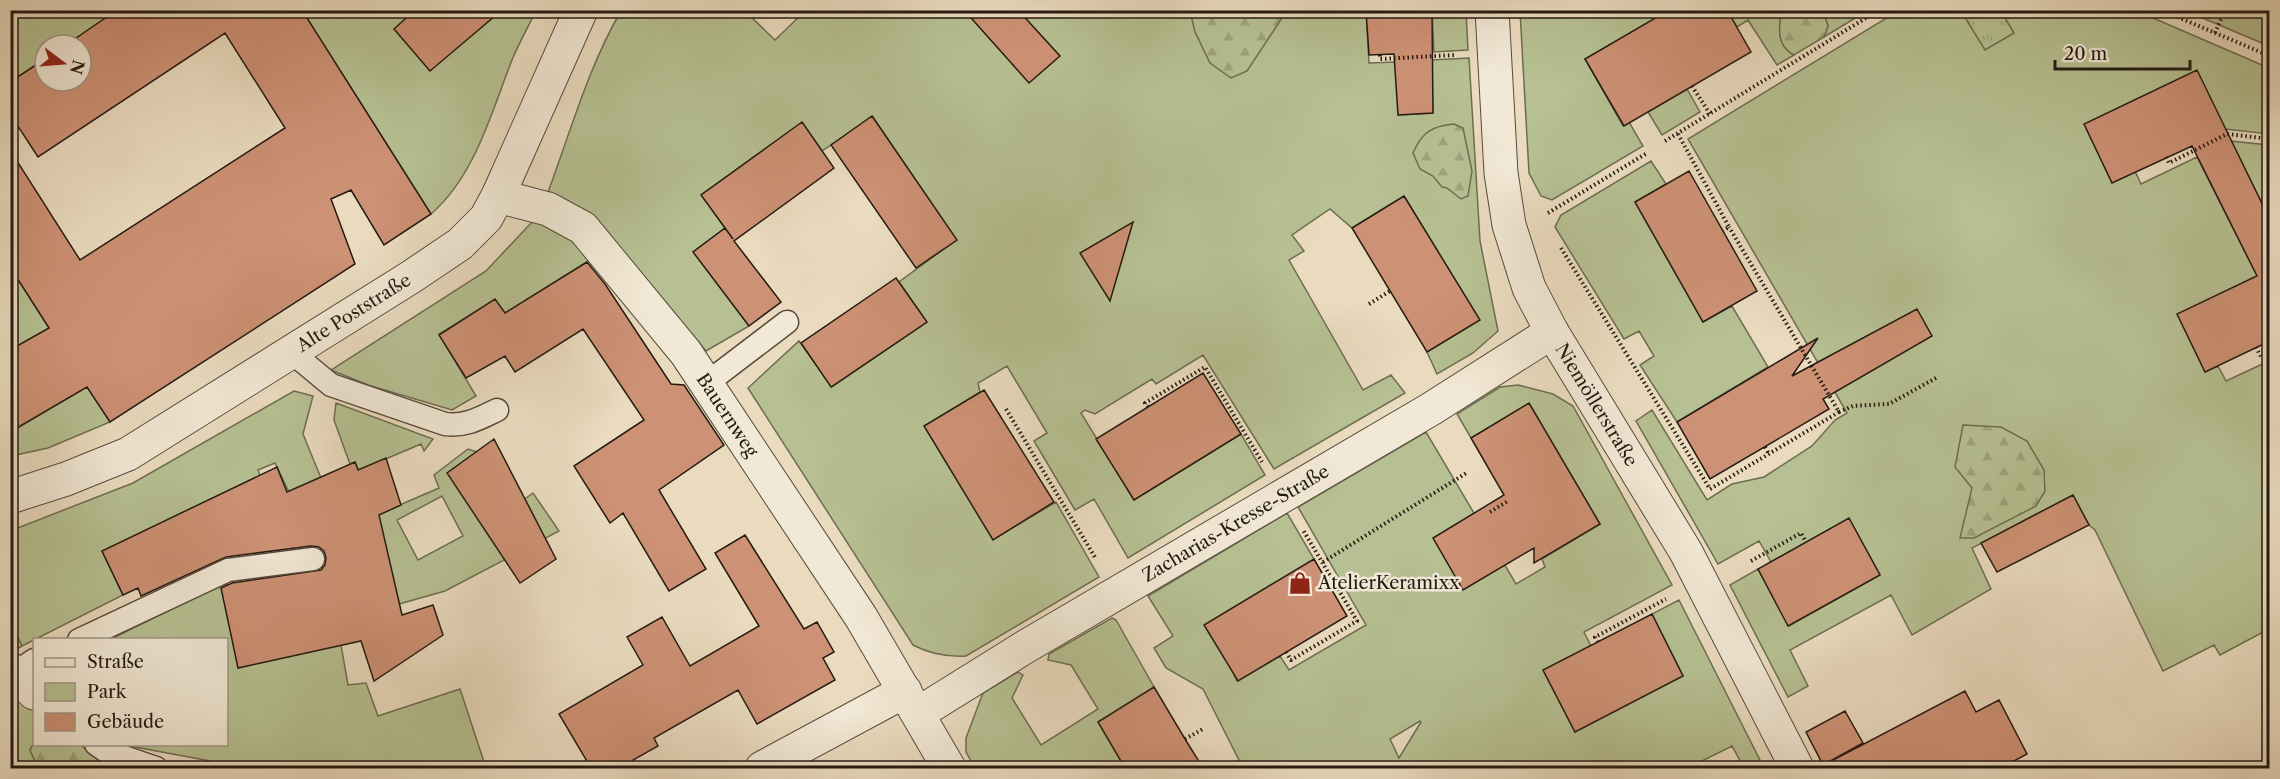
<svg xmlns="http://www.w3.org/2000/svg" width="2280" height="779" viewBox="0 0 2280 779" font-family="'Libre Caslon Text',serif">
<defs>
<pattern id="forest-firs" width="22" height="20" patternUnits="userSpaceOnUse" patternTransform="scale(1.5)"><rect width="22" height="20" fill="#b6c092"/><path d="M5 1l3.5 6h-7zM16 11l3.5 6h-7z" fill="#9ca47d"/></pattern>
<pattern id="park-tufts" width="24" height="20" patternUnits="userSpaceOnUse" patternTransform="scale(1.5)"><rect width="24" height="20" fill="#b6c092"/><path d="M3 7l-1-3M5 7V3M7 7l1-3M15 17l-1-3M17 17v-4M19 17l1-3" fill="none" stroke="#9ca47d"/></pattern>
</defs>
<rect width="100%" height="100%" fill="#eadbbf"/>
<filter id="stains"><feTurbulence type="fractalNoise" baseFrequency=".00333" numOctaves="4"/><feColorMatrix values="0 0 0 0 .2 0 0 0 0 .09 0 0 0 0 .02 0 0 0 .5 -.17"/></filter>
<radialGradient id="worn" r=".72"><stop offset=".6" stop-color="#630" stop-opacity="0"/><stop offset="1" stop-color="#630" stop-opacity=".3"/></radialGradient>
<path fill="#b6c092" stroke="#6d6d52" stroke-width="1.5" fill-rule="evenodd" d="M11 11H117L66 45H45V59L11 82Z
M302 11H536C528 27 519 43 512 60 491 113 475 176 431 214Z
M621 11H745L775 40 805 11H1366L1369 63 1396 62 1399 115 1433 113 1431 60 1469 58 1480 241 1498 331 1473 353 1437 374 1427 352 1479 320 1404 196 1352 228 1330 209 1292 235 1304 251 1289 260 1363 390 1391 375 1405 393 1274 469 1203 355 1156 384 1152 379 1095 414 1085 410 1081 413 1134 500 1241 434 1265 475 1128 558 1094 499 1075 510 1034 441 1047 433 1007 366 978 383 980 392 925 426 994 539 1056 502 1099 577 966 656C947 657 930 654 913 645L748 388 799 341 832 387 927 322 899 282 956 240 873 117 822 151 802 123 702 195 725 228 694 252 749 326 706 351 597 224 547 195C569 136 589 65 621 11Z
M1432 11H1466L1468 50 1434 52Z
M1520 11H1669L1585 59 1623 126 1629 122 1643 146 1552 200 1541 196 1529 173Z
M1727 11H1781C1779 27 1776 46 1794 55L1777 65 1748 20 1737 27Z
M1823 11H1867L1824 37 1828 26Z
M1898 11H2137L2269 68V134L2225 129 2135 171 2141 184 2197 157 2248 258 2269 270 2178 314 2205 372 2218 366 2226 381 2269 361V629L2220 655 2214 645 2163 671 2095 530 2089 525 2073 495 1972 548 1991 589 1912 635 1891 595 1790 650 1808 686 1788 697 1730 585 1758 569 1789 626 1880 575 1849 519 1771 562 1759 541 1718 564 1636 421 1652 410 1707 500 1732 484 1764 477 1812 446 1835 420 1847 413 1688 139Z
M2186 11H2269V46Z
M1687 89 1700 112 1662 135 1648 112Z
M2230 141 2269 145V220Z
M1651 161 1666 184 1635 202 1703 322 1732 306 1768 367 1677 422 1640 365 1654 356 1639 331 1624 339 1555 227 1561 215Z
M532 222 553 225 583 248 590 260 505 313 495 300 439 334 476 396 452 410 368 385 331 370 486 271Z
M10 267 110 422 48 448 11 456V432L73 395 39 334 11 350Z
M1518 385 1553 394 1573 406 1672 585 1584 632 1591 646 1543 670 1575 732 1683 676 1652 614 1679 600 1764 768H1744L1732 746 1688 768H1243L1203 689 1166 668 1154 648 1173 636 1148 596 1287 513 1314 559 1234 674 1237 681 1280 656 1289 670 1366 625 1298 507 1426 432 1516 584 1545 567 1542 559 1600 524 1529 404 1471 438 1457 414 1500 387ZM1420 721 1421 722 1399 758 1390 739Z
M294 391 313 396 303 434 321 478 289 492 275 463 258 470 268 496 205 502 102 551 123 595 22 646 11 623 10 531 133 483Z
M336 403 433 439 424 451 421 444 376 463 395 507 439 488 434 475 468 449 477 452 515 506 533 493 559 531 445 591 399 604 371 499 355 462 350 464 334 420ZM442 496 463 536 418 560 397 520Z
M226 582 237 610 341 645 348 685 366 683 378 716 460 689 486 768H248L124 745 226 744V640H109Z
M1112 618 1116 620 1154 687 1098 722 1125 768H975L966 752V738L983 693 1018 672 1023 675 1012 698 1041 745 1098 709 1071 665 1048 660 1049 654Z
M10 682 34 704V743L30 750 38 768H11Z"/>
<path fill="url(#forest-firs)" stroke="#6d6d52" stroke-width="1.5" d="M1190 11H1281L1282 18 1247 71 1231 78 1210 63 1195 32Z
M1781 11H1823L1828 26 1824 37 1794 55C1776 46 1779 27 1781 11Z
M1454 124 1463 128 1472 171 1468 196 1461 199 1447 188 1442 187 1433 176 1420 169 1413 153C1422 132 1432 126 1454 124Z
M1963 425 2001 427 2027 441 2044 470 2045 491 2036 506 1974 538H1960L1972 488 1955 467Z
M10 623 22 646 11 653H10Z
M34 743 80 745 106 763 104 768H38L30 750Z"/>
<path fill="url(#park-tufts)" stroke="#6d6d52" stroke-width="1.5" d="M1961 11H2001L2014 33 1985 50Z"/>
<path fill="#cd9175" stroke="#241a11" stroke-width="1.5" d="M117 10H302L431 214 384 245 351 190 331 199 355 264 110 422 87 387 10 432V350L49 328 10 267V150L80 260 285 128 225 33 38 157 10 114V82L45 59V81H81V45H66Z
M415 10H502L430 71 394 29Z
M964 10H1018L1060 56 1029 83Z
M1366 10H1432L1433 113 1398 115 1394 54 1369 55Z
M1669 10H1727L1751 52 1624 126 1585 59Z
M2197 70 2270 220V341L2205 372 2177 314 2257 276 2192 146 2112 183 2084 124Z
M872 116 957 240 916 268 831 145Z
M802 122 834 168 734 241 781 302 749 326 693 252 725 228 733 239 701 195Z
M1689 171 1757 291 1703 322 1635 202Z
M1404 196 1480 320 1427 352 1352 228Z
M1133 222 1110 301 1080 253Z
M587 262 605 284 671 384 684 385 724 445 659 490 706 569 669 591 623 513 610 523 574 466 644 420 583 329 515 372 505 356 466 378 439 335 495 299 505 313Z
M896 278 927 322 831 387 801 343Z
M1917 309 1932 336 1823 399 1829 409 1710 479 1677 422 1818 338 1792 376Z
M1203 373 1241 434 1134 500 1096 439Z
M984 390 1054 502 993 540 924 426Z
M1529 403 1600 524 1534 563V548L1463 590 1433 538 1504 495 1471 438Z
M494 439 556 559 520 583 447 473Z
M386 458 401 505 379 515 402 615 433 605 443 635 374 681 361 641 238 668 221 588 232 583 321 570 325 565 326 558 324 551 319 547 311 546 226 557 141 596 138 588 123 595 102 551 277 467 287 492 355 462 358 470Z
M2073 495 2089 525 1997 572 1981 543Z
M1849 518 1880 575 1788 626 1758 569Z
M745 535 804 629 817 622 834 652 823 658 835 680 757 724 738 690 654 738 658 746 619 768H591L559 714 643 665 627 637 662 617 690 666 759 626 715 553Z
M1314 559 1347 616 1238 681 1204 625Z
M1652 614 1683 676 1575 732 1543 670Z
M1154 687 1185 739 1203 768H1125L1098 722Z
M1965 691 1976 712 1999 700 2027 754 2001 768H1818Z
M1845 711 1863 743 1823 765 1806 732Z"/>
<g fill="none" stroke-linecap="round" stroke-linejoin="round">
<g stroke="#564a3c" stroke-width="25">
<path id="service" d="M290 351 331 385 445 424C465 427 480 418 497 410
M707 383 787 322
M79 640 228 570 313 559
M15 673 34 660
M96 744 106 751 156 768"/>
</g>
<g stroke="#564a3c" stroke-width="35">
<g id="minor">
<path id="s1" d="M1492 10 1501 173 1509 225 1529 288 1552 332 1686 552 1797 768"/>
<path id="s2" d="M498 196 548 209 583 228 686 353 861 617 949 768"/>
<path id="s3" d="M10 497 66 479 128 454 411 277 460 244 486 218 498 196 581 10"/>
<path d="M10 669 34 693"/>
<path id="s4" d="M919 713 1025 647 1431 409 1552 332"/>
<path d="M762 768 905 691"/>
</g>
</g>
<path stroke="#241a11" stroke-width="4" stroke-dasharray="1.5 3" stroke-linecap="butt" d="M2161 10 2270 56
M2215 33 2225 10
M1380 55V59L1455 55
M1692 86 1710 114
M1678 134 1729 227 1723 231
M1665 141 1879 10
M2166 157 2169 163 2227 134 2270 139
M1548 213 1647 153
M1561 248 1710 489 1839 412 1729 227
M1369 304 1390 291
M2256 347 2261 357 2270 352
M1148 407 1145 403 1205 367 1262 462
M1006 409 1096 559
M1839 412 1853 406 1889 404 1936 378
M1765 447 1769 454
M1490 512 1508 501
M1751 561 1801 533 1806 542
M1323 562 1468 472
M1598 642 1595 637 1666 599
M1286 652 1291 660 1357 621 1303 530
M1185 739 1203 729"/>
<use href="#service" stroke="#f1e8d5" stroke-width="22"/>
<use href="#minor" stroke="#f1e8d5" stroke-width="33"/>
</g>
<defs>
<g id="shop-bare" transform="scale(1.8)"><path d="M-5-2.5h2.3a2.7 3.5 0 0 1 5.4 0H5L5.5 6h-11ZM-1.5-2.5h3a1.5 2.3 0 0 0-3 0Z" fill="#8f2418" stroke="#f1e8d5" stroke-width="2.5" paint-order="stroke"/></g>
</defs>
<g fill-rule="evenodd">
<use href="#shop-bare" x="1300" y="583"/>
</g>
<g text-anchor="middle" stroke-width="5" stroke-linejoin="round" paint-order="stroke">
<g font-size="18" fill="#241a11" stroke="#f1e8d5">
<text dy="6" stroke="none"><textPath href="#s3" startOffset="392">Alte Poststraße</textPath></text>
<text dy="6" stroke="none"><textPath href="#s1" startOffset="417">Niemöllerstraße</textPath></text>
<text dy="6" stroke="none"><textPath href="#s2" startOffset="328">Bauernweg</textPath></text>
<text dy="6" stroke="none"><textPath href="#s4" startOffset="369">Zacharias-Kresse-Straße</textPath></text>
</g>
<g font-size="18" fill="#241a11" stroke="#f1e8d5" text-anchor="start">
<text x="1318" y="589">AtelierKeramixx</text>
</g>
</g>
<rect width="2280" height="779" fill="none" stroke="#eadbbf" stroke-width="36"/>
<rect x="12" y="12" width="2256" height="755" fill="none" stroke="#241a11" stroke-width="3"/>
<rect x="18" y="18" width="2244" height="743" fill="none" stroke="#241a11" stroke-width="1.5"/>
<rect x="33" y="638" width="195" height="108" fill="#f1e8d5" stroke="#9f9687" stroke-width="1.5"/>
<rect x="45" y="658" width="30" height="9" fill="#f1e8d5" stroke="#9f9687" stroke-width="1.5"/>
<text x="87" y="668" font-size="18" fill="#241a11">Straße</text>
<rect x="45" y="683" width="30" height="18" fill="#b6c092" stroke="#9f9687" stroke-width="1.5"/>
<text x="87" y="698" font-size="18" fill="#241a11">Park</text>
<rect x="45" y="713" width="30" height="18" fill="#cd9175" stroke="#9f9687" stroke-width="1.5"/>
<text x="87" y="728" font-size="18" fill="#241a11">Gebäude</text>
<g transform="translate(63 63) rotate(106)"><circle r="28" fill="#f1e8d5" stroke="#9f9687" stroke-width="1.5"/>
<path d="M0-4.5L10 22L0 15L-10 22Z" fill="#8f2418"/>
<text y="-9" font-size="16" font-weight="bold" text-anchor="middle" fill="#241a11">N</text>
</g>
<path d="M2055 60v9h135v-9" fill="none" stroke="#241a11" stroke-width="3"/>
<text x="2064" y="60" font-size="18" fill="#241a11" stroke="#f1e8d5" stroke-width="4.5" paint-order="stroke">20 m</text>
<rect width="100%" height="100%" filter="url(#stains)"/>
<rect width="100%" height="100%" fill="url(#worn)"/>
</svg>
